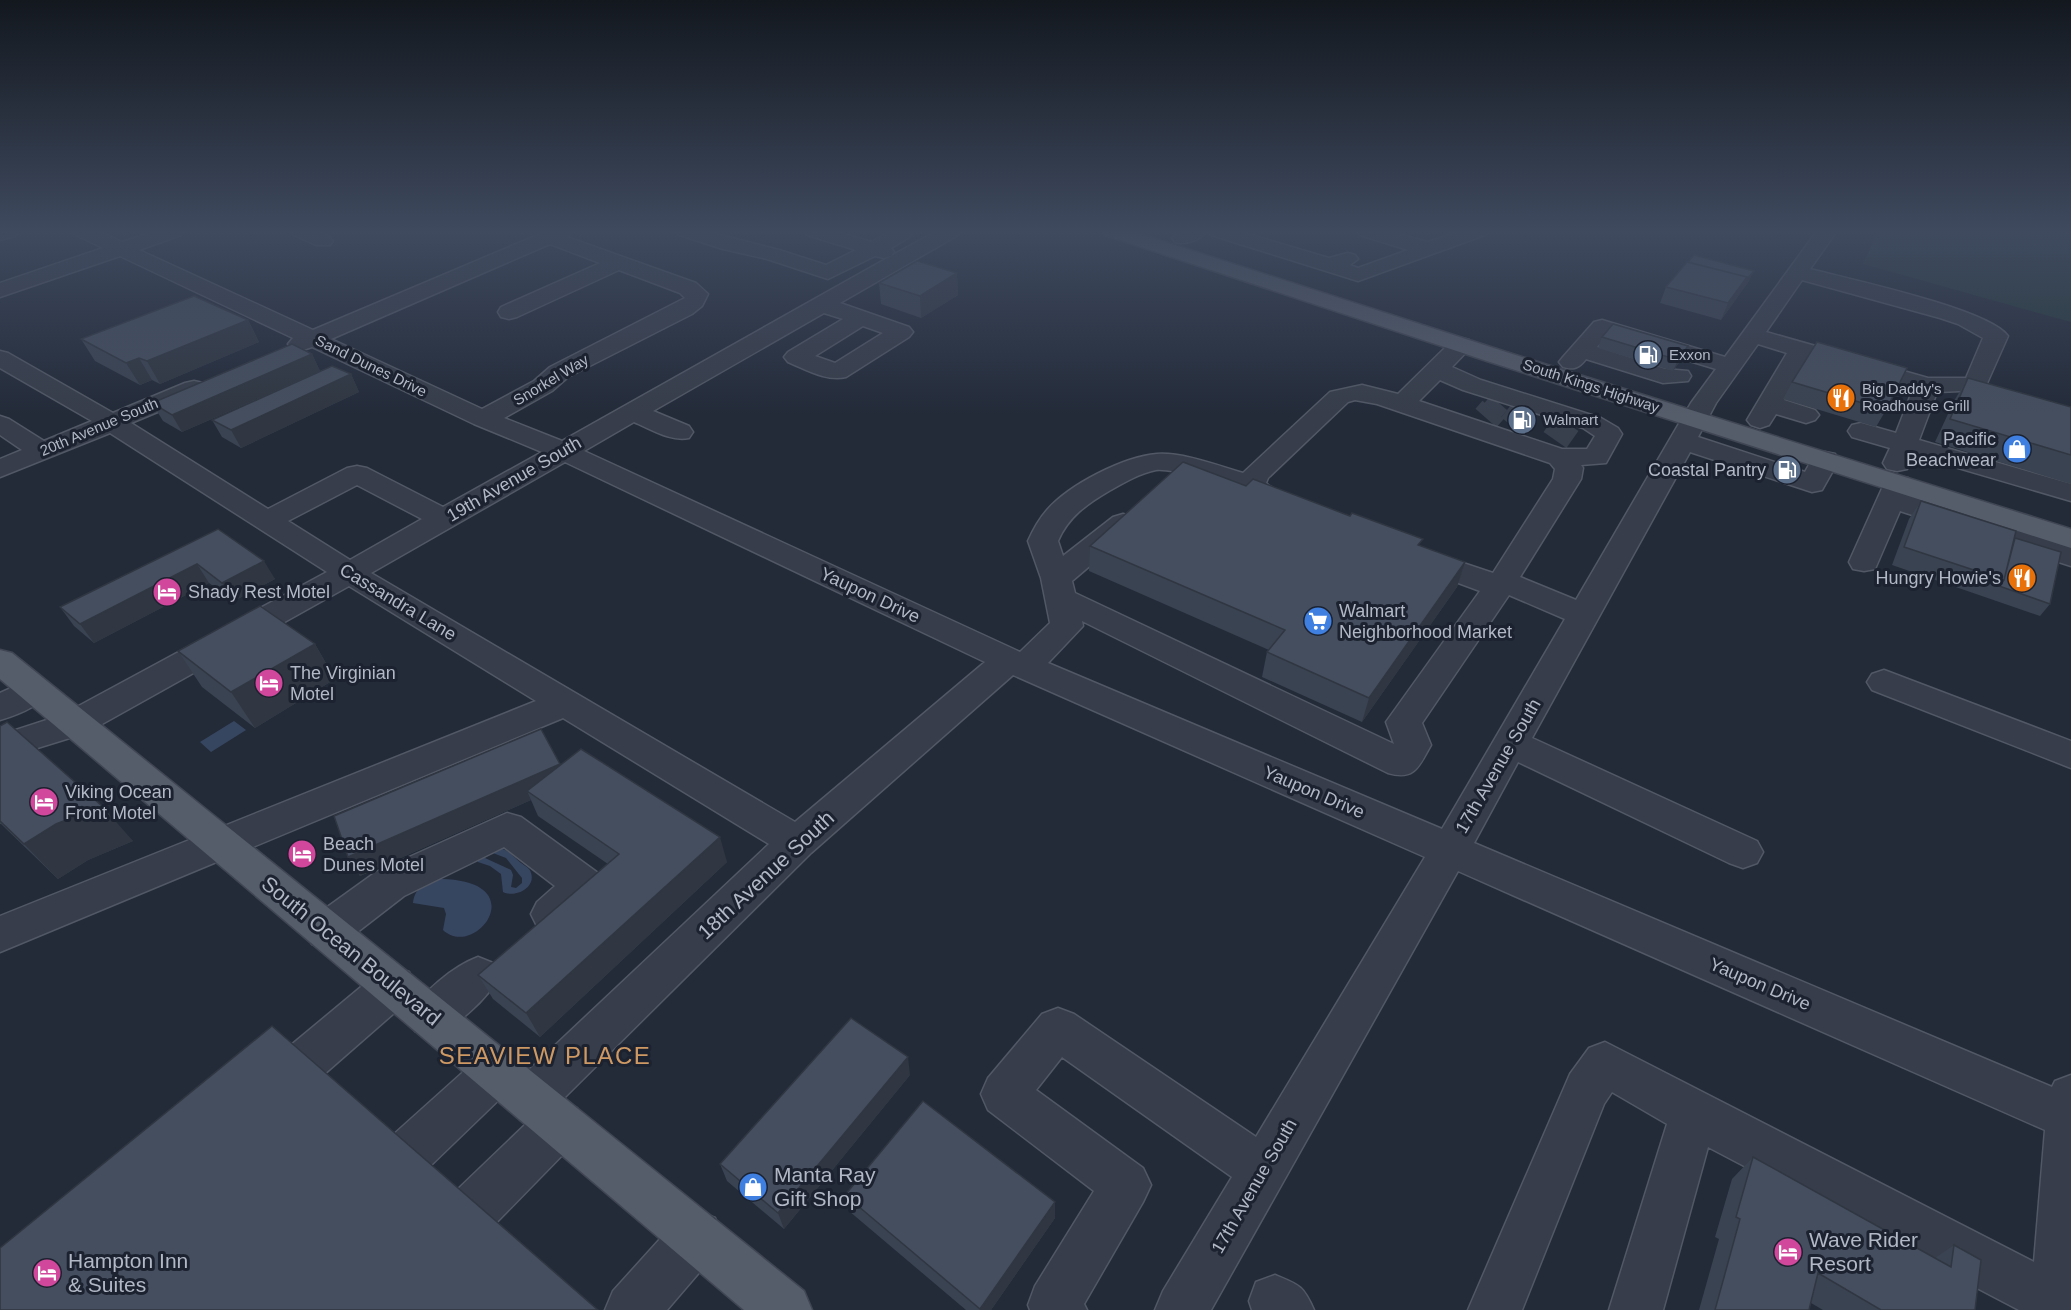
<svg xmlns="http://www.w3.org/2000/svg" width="2071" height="1310" viewBox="0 0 2071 1310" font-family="Helvetica,sans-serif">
<rect width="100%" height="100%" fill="#232b39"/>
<path fill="#26393c" d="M1878 231H2071V322L1863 264Z"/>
<path fill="#374660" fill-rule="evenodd" d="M234 721 246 730 211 752 200 742Z
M489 848C506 846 509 853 521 863 525 866 530 868 531 873 536 888 515 898 503 892L501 874 490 866 478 862 477 859 483 850ZM493 853 506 858 522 878V883L516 888 511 887 513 875 511 870 485 858 488 854Z
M441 879C535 881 475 960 443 930L446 914 444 908 413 903C415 886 427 882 441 879Z"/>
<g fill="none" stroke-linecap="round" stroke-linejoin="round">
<path stroke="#38404e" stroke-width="22" stroke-dasharray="22 11" stroke-linecap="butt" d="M1492 411 1499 403"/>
<path stroke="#38404e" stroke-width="28" stroke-dasharray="28 14" stroke-linecap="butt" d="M1486 418 1493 410
M1512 426 1525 410
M1555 440 1567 423"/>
<g stroke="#525865" stroke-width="3">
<path id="minor" d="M0 231H17L18 232 15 236 0 240Z
M73 231H98L122 242 156 231H184L181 235 139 250 313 330 547 231H573L567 237 696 283 708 294 702 306 692 314 568 377 552 391 504 418 562 441 891 256 884 258 875 256 828 279 767 259 723 249 679 235 676 231H705L779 250 826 265 856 250 807 235 804 231H834L871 242 892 231H909L911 234 908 238 891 248 894 252 891 256 937 231H961L958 235 840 303 909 327 913 332 909 337 846 377C827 382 805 369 788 362L784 357 788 352 843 319 824 313 653 411 689 426 693 432 689 438C671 442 651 429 634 422L584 451 1020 652 1050 623 1041 578 1028 541C1033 530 1039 519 1047 510 1070 484 1123 457 1157 454 1182 452 1219 466 1243 473L1330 392 1362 385 1398 394 1453 340 1461 338 1469 340 1473 345 1452 367 1481 380 1601 418 1618 428 1622 434 1606 463 1581 465 1583 468 1581 479 1520 577 1576 600 1691 403 1716 369 1607 336 1597 347 1665 369 1688 371 1691 376 1688 381 1663 383 1586 359C1579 368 1574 370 1563 367L1559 362 1563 357 1594 322 1602 320 1725 357 1817 231H1837L1810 269C1848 279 1989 309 2008 336L1984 390 1937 392 1919 440 2071 484V501L1914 455 1907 469 1897 471 1887 469 1883 463 1890 448 1852 437 1848 431 1852 425 1861 423 1896 433 1913 389 1808 359 1784 400 1815 410 1819 415 1815 420 1806 423 1776 414 1769 425 1760 428 1751 425 1747 420 1787 353 1758 344 1716 403 1698 437 1805 472 1815 454 1825 452 1835 454 1839 460 1822 490 1812 492 1690 452 1532 738 1757 841 1763 852 1757 863 1743 868 1729 863 1518 762 1474 843 2052 1087 2055 1081 2071 1075V1310H2019L1708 1147 1663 1310H1609L1667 1124 1612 1092 1604 1104 1522 1310H1468L1570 1074 1589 1048 1605 1042 2034 1262 2045 1130 1458 871 1211 1310H1155L1163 1291 1232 1177 1062 1057 1036 1090 1143 1168 1151 1185 1143 1202 1084 1304 1087 1310H1030L1028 1305 1035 1286 1094 1191 988 1110 981 1094 988 1078 1042 1014 1058 1008 1074 1014 1256 1137 1425 857 1013 675 811 853 561 1101 577 1108 584 1124 577 1140 493 1226 475 1233 457 1226 450 1208 457 1190 529 1121 515 1115 508 1099 513 1086 427 1169 410 1176 393 1169 386 1152 393 1135 481 1056 497 1049 513 1056 520 1071 515 1083 769 844 563 718 0 952V916L536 701 349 586 86 733 31 750 0 764V735L62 715 327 572 110 433 0 477V459L22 450 0 435V416L9 419 44 441 92 421 0 368V351L8 353 113 413 185 383 194 381 203 383 206 388 203 393 131 423 268 509 347 468 357 466 367 468 443 507 542 452 474 424 312 347 300 351 292 349 288 344 293 338 120 256 0 297V283L103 248 76 235ZM550 244 600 263 501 307 498 312 501 317 509 319 517 317 619 270 680 293 685 298 550 367 534 381 482 409 331 339ZM1802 280 1940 318 1958 324 1983 338 1966 378H1928L1766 332ZM863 326 883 333 835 363 815 356ZM1440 380 1463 390 1583 428 1595 436 1587 449H1562L1419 401ZM1355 400 1377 404 1550 463 1555 469 1553 479 1493 573 1418 548 1407 550 1403 557 1407 564 1480 591 1386 722 1394 744 1075 593 1072 581 1133 529 1137 523 1133 517 1123 514 1113 517 1063 556 1058 541C1068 517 1087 504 1109 491 1123 483 1140 473 1156 470 1169 468 1228 483 1241 490 1245 492 1247 496 1250 499 1262 508 1281 512 1294 509L1298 503C1290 492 1275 493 1266 483L1268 478 1348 402ZM565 462 985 662 795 822 371 573ZM357 485 422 519 350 560 288 521ZM1509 595 1565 619 1442 829 1048 663 1083 626 1082 621 1388 773C1415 781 1419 766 1431 745L1422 723Z
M291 231C305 230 324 228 333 241L330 245H316L294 235Z
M1182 231H1207C1200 240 1186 245 1175 242L1172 238Z
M1208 231H1238L1329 258 1348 253 1355 255 1358 259 1350 265 1358 268 1408 250 1360 235 1357 231H1387L1428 242 1460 231H1488L1485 235 1358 281 1211 235Z
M1898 476 1908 478 1912 484 1907 495 1969 515 1973 521 1969 527 1959 530 1900 511 1875 569 1864 571 1853 569 1849 562 1884 484 1888 478Z
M2019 531 2071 547V566L2009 546 2004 540 2009 534Z
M1884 670 2071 741V768L1872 690 1867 682 1872 674Z
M33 678 45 682 50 690C41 706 17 715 0 720V693Z
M507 813 521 817 598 873 604 885C597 899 567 932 550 931 546 931 540 928 537 926L531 914 537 902 555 886 504 847 404 896 342 944 327 949 312 944 306 931 312 918 376 872Z
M478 957 493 963 499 976C488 999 455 1028 431 1037L415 1031 409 1017C420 993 454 966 478 957Z
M394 967 409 972 416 986 409 1000 322 1076 306 1082 290 1076 283 1061 290 1046 379 972Z
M697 1211 715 1218 722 1236 715 1254 667 1310H605L613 1291 679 1218Z
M1275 1275C1299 1285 1303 1285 1314 1310H1252L1249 1301 1256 1282Z"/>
</g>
<g stroke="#404653" stroke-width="3">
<path id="major" d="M1102 231H1131L1506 352 2071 529V548L1490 362 1105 235Z
M0 650 12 653 804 1291 812 1310H744L0 679Z"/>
</g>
<use href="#minor" fill="#373d4a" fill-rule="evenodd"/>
<use href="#major" fill="#555c6a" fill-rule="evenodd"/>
</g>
<path fill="#3a4351" d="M957 273 958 295 921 318 881 304 879 283Z
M1749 281 1721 320 1660 303 1666 287Z
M248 320 259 342 160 384 152 380 140 385 95 361 81 339Z
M1602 337 1683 357 1673 371 1598 348Z
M312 354 320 371 351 374 359 392 241 448 222 437 212 420 290 385 182 432 163 421 152 403Z
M1968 378 2071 407V484L1935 442 1954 401Z
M1792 382 1886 410 1876 427 1783 399Z
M1246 486 1421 546 1465 562 1457 587 1362 722 1262 677 1267 652 1269 650 1089 571 1090 546Z
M1921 501 2015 538 2050 604 2040 616 1892 565 1909 519Z
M218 529 275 579 234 601 209 583 94 643 74 626 60 607Z
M315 644 335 679 255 728 202 687 178 651Z
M0 726 133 841 88 860 58 879 1 824H0Z
M560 766 727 862 540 1037 493 999 478 975 608 864 538 816 531 800 360 876 348 857Z
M910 1075 784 1229 727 1181 720 1164Z
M1753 1157 1935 1258 1954 1245 1975 1310H1823L1811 1303 1809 1310H1699L1719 1239 1715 1237 1732 1179Z
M845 1195 1055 1218 991 1310H966L849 1211Z"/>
<path fill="#303742" d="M1754 271 1749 281 1721 320 1728 303 1747 277Z
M957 273 958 295 921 318 920 296Z
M248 320 259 342 160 384 147 361Z
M1688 346 1683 357 1673 371 1678 360Z
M312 354 320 371 182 432 172 415Z
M139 358 152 380 140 385 126 363Z
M351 374 359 392 241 448 231 430Z
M264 561 275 579 234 601 222 583Z
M1465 562 1457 587 1362 722 1369 698Z
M197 564 209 583 94 643 80 624Z
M315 644 335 679 255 728 231 692Z
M560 764 568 783 527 791 531 800 360 876 348 857Z
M102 806 133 841 88 860 58 879 24 844 56 824Z
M720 837 727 862 540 1037 526 1013Z
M908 1057 910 1075 784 1229 778 1213Z
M1055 1202V1218L991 1310H980Z"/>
<path fill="#444e5e" stroke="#303742" stroke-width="1.5" d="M1694 255 1754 271 1746 280 1747 277 1688 262Z
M917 261 957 273 920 296 879 283Z
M1687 262 1747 277 1728 303 1666 287Z
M194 296 248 320 147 361 139 358 126 363 81 339Z
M1613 324 1688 346 1678 360 1602 337Z
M1817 342 1907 368 1886 410 1792 382Z
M292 344 312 354 172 415 152 403Z
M332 366 351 374 231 430 212 420Z
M1968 378 2071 407V455L1950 419Z
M1183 462 1246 486 1253 479 1350 516 1352 513 1423 539 1418 545 1465 562 1369 698 1267 652 1285 630 1090 546Z
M1921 501 2016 531 2004 580 1904 547Z
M218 529 264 561 222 583 197 564 80 624 60 607Z
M2015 538 2061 552 2050 604 1999 586 2004 580Z
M260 606 315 644 231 692 178 651Z
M7 722 102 806 56 824 24 844 0 821V726Z
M541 729 560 764 348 857 334 816Z
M581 749 720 837 526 1013 478 975 619 854 527 791Z
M851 1018 908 1057 778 1213 720 1164Z
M272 1026 598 1310H0V1248Z
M923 1101 1055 1202 980 1309 845 1195Z
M1753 1157 1951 1267 1954 1245 1981 1260 1975 1310H1881L1818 1273 1809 1310H1715L1740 1219 1736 1217Z"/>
<linearGradient id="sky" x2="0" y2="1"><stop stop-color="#13181f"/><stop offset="0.56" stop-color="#3f4a5f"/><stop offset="1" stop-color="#3f4a5f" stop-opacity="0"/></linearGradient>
<rect width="2071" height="414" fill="url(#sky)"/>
<defs>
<g id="fuel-disc" transform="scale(1.5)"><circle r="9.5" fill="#5c6f8a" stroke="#1c222f"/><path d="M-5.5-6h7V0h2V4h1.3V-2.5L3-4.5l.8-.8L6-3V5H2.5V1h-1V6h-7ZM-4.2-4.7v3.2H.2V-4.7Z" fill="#fff"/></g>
<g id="restaurant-disc" transform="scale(1.5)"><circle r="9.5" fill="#e8710a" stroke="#1c222f"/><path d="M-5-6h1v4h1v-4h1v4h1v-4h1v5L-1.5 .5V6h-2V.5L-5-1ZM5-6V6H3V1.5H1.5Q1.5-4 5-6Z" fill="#fff"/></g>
<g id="shop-disc" transform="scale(1.5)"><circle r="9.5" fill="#3f7fe0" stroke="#1c222f"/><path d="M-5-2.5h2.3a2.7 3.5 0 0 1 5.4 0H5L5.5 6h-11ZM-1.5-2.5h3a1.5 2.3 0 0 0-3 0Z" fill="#fff"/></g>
<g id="hotel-disc" transform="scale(1.5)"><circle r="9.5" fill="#d1479c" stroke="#1c222f"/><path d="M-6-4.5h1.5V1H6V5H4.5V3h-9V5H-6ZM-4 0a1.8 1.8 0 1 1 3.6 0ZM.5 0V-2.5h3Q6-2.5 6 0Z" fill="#fff"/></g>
<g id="supermarket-disc" transform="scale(1.5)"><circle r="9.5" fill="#3f7fe0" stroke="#1c222f"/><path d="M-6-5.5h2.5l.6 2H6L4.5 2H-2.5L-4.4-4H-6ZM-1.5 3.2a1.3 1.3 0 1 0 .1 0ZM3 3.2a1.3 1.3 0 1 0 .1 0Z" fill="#fff"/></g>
</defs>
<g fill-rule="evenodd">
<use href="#fuel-disc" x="1648" y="355"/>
<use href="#restaurant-disc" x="1841" y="398"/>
<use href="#fuel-disc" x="1522" y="420"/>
<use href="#shop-disc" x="2017" y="449"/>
<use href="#fuel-disc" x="1787" y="470"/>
<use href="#restaurant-disc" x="2022" y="578"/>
<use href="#hotel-disc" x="167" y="592"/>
<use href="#supermarket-disc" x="1318" y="621"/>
<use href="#hotel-disc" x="269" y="683"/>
<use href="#hotel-disc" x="44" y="802"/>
<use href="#hotel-disc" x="302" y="854"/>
<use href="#shop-disc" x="753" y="1187"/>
<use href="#hotel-disc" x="1788" y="1252"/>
<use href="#hotel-disc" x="47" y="1273"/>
</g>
<g text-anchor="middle" stroke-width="6" stroke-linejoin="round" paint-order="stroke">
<g font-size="15" fill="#b2b8c6" stroke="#1c222f" text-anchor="start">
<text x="1669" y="360">Exxon</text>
<text x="1862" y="394">Big Daddy's<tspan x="1862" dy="17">Roadhouse Grill</tspan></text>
<text x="1543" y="425">Walmart</text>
</g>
<g font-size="15" fill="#b2b8c6" stroke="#1c222f">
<text transform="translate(371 366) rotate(26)" y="5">Sand Dunes Drive</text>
<text transform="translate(551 380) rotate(-31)" y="5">Snorkel Way</text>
<text transform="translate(1591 386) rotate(18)" y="5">South Kings Highway</text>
<text transform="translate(99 427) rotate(-23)" y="5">20th Avenue South</text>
</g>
<g font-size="18" fill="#b2b8c6" stroke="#1c222f" text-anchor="start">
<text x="1996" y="445" text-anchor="end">Pacific<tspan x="1996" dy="21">Beachwear</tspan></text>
<text x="1766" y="476" text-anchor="end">Coastal Pantry</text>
<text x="2001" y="584" text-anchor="end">Hungry Howie's</text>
<text x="188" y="598">Shady Rest Motel</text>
<text x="1339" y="617">Walmart<tspan x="1339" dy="21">Neighborhood Market</tspan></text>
<text x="290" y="679">The Virginian<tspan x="290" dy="21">Motel</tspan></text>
<text x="65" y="798">Viking Ocean<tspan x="65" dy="21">Front Motel</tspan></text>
<text x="323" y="850">Beach<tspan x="323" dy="21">Dunes Motel</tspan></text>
</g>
<g font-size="18" fill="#b2b8c6" stroke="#1c222f">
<text transform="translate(514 479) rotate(-30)" y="6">19th Avenue South</text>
<text transform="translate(870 595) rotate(25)" y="6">Yaupon Drive</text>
<text transform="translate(398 602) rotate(31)" y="6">Cassandra Lane</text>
<text transform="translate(1498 766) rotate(-60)" y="6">17th Avenue South</text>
<text transform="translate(1314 792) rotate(23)" y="6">Yaupon Drive</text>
<text transform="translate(1760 984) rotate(23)" y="6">Yaupon Drive</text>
<text transform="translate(1254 1186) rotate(-60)" y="6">17th Avenue South</text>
</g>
<g font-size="21" fill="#b2b8c6" stroke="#1c222f">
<text transform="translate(766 875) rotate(-43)" y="7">18th Avenue South</text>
<text transform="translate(351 951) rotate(39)" y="7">South Ocean Boulevard</text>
</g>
<g font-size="21" fill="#b2b8c6" stroke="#1c222f" text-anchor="start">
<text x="774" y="1182">Manta Ray<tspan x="774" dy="24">Gift Shop</tspan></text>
<text x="1809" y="1247">Wave Rider<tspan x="1809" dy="24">Resort</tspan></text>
<text x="68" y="1268">Hampton Inn<tspan x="68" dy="24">&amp; Suites</tspan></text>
</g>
<g font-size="24" letter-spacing="1.5" fill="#cf9964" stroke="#1c222f">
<text x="545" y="1064">SEAVIEW PLACE</text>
</g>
</g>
</svg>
